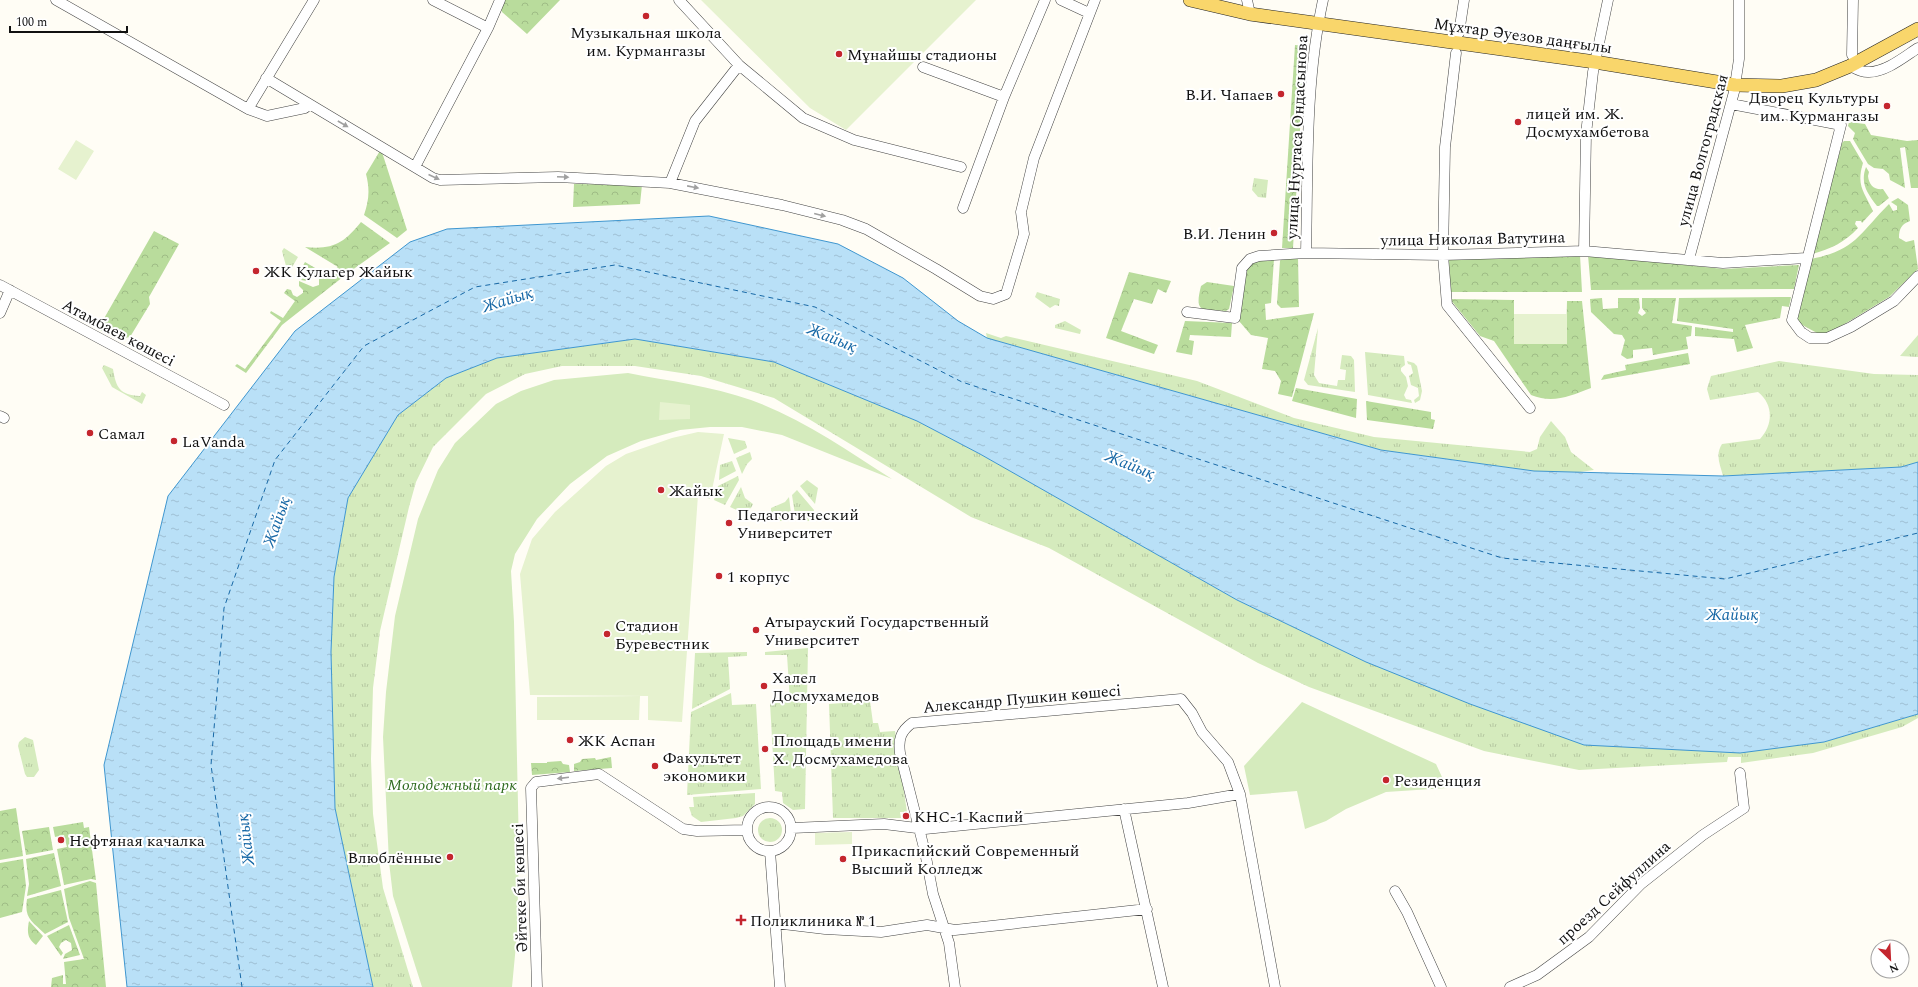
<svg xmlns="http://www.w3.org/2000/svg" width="1918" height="987" viewBox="0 0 1918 987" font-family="Spectral,serif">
<defs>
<pattern id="grass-tufts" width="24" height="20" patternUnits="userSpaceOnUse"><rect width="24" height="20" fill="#d5ebbd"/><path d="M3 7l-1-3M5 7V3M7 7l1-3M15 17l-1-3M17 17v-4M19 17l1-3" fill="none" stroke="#b6c8a1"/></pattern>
<pattern id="forest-crowns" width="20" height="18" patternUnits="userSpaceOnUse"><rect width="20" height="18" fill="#b9dc9c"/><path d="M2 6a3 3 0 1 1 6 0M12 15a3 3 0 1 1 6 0" fill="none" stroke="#9ebc85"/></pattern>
<pattern id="water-ripples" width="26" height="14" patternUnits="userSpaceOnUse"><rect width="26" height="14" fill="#b9e0f7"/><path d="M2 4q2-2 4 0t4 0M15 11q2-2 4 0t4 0" fill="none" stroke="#9ebfd3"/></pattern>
</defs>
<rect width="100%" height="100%" fill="#fffdf5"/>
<path fill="url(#grass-tufts)" d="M1254 178 1268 180 1266 198 1258 197 1252 190Z
M284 248 298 257 291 269 286 266 282 251Z
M1037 292 1060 299 1059 306 1055 305 1050 308 1035 297Z
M1065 321 1081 330 1080 334 1055 328V325Z
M1318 328 1314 375 1319 383 1337 386 1338 380H1345L1346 370 1340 369 1342 355 1351 356 1354 360 1355 392 1308 385 1304 380Z
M986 333 1001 338 1006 336 1197 381 1294 418 1374 437 1530 452 1537 449 1540 437 1551 421 1565 437 1571 452 1594 470 1573 473 1534 471 1381 450 987 338Z
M1918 335V357L1900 356Z
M635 339 774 362 917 421 980 454 1237 600 1366 662 1824 742 1918 714V718L1902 727 1813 753 1741 763V757H1728L1727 762 1579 770 1484 751 1309 687 1258 663 1049 548 971 517 774 398 701 376 635 366H562L525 374 486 394 433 447 416 482 409 507 380 631 373 688 371 759 373 814 383 888 413 987H373L335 808 331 652 334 577 348 498 398 415 446 378 497 358Z
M1365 352 1404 356 1405 365 1401 368V371L1406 377 1408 386 1404 395 1406 399 1411 400 1412 403 1368 395Z
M1407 361 1414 363 1417 366 1422 391 1420 400 1415 403 1414 400 1419 396 1418 388 1411 385 1409 376 1413 373 1411 365 1408 364Z
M1779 361 1874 374 1918 375V462L1901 467 1723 476C1720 464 1715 455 1722 444L1760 439C1773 425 1774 405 1758 392L1710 400 1707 389 1711 376Z
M104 365 113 369C116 388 120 395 140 396L142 392 146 395 142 404 112 387 102 368Z
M728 438 745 441 747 448 734 454Z
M750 452 752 459 747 464 742 474 736 458Z
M732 461 736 471 719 480 720 465Z
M738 476 739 480 725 505 714 500 718 486Z
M807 480 818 488 815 504 800 486Z
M741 487 745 498 753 504 751 508 741 512 730 507Z
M797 490 814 510 812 521H796L792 495Z
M789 497 792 521H777L771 513V508L785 502Z
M808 648 805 809 793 810 783 803 782 792 775 791 770 703 790 702 787 655H765V652Z
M747 652V656L728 657 730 689 692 709 695 653Z
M731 693 732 705 756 704 761 789 687 795 691 712Z
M870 701 873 723H878L880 732 895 731 907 812H900L901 818H833L829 704Z
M25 737 33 740 39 770 34 777H27L25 774 18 746 19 742Z
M755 793V804L743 816 736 818 701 822 692 816 689 807H694L693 797Z
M758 830a12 12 0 1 1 24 0a12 12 0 1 1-24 0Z"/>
<path fill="url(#forest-crowns)" d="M502 0H560L527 34 502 12 500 7Z
M1295 45 1305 46 1293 248H1282Z
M1849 122 1865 124 1871 135 1907 141 1918 140V188H1911L1905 147 1900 148 1905 188 1890 180 1889 174 1883 169 1874 168 1868 164 1853 139 1855 133 1848 126Z
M1844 141H1850L1863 163C1856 186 1864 191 1873 211L1862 223 1861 221H1856L1855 224 1858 228C1845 242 1831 249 1812 254L1842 143Z
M381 149 407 230 397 238 364 215C369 200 370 190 366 174Z
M1866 167 1869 172 1868 176C1869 185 1874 190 1883 189L1889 198 1879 206H1877C1867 193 1860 183 1866 167Z
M574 184 642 185 640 204 573 207Z
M1898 198 1908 205 1910 221C1902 224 1899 228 1899 238L1906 242 1914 240 1918 269 1889 297 1838 328 1826 333H1817L1795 321 1811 259C1856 250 1859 234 1889 204L1893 211 1897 210V206L1891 202Z
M361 222 390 243 348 273 282 325 246 373 235 366 237 364 245 369 281 321 270 313 271 311 283 318 295 301 284 293 287 289 291 290 293 295 297 297 303 293V290L299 286V281L313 287 319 285V278L315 275 310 276 307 281 301 280 305 276 310 274 311 272 309 268 303 270V274L299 278 297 277 305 262 327 275 338 267 305 247C333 250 344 243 361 222Z
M154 231 179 244 149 297 150 304 130 337 119 339 98 329Z
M1580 255 1582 292H1450L1449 258Z
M1588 255 1724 269 1799 265 1794 289 1591 290Z
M1298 257 1299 307 1281 308 1277 304 1280 261 1281 259Z
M1274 259 1271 303 1265 304 1266 320 1314 313 1292 397 1278 394 1281 381 1275 371 1262 369 1268 338 1251 335 1239 321 1245 272 1253 262Z
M1129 272 1171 281 1166 293 1158 289 1152 304 1134 299 1121 331 1158 345 1154 354 1106 338Z
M1207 282 1234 286 1229 309 1226 311C1202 309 1194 314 1201 286Z
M1791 297 1789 307 1782 306 1780 318 1745 325 1753 348 1737 352 1734 339 1695 336V327L1733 332V329L1677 321 1679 298Z
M1602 298 1603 309 1618 308V298H1639L1640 308 1638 313 1642 316 1646 313 1642 308V298H1676L1672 323 1692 326 1691 336 1686 337 1688 349 1653 355 1652 348 1633 350V358L1627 359 1621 355 1625 340 1622 335 1614 334 1591 312 1590 299Z
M1450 299 1514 300V344H1566L1567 301H1582L1591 388C1570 396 1553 404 1531 395L1494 341 1480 336Z
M1185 321 1232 323 1231 337 1190 335 1189 340 1194 341 1192 355 1176 352Z
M1688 353 1690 364 1601 380 1604 375 1626 370 1625 365Z
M1296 388 1357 399 1356 418 1292 401Z
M1366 401 1431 412V419L1435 420 1433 429 1367 420Z
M611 757 612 768 574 771V764L580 762 582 759 595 758 596 760Z
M561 761 563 764 569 765 570 772 532 775 531 763H547V762Z
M16 808 23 856 0 860V811Z
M83 822 84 828 89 827 96 880 91 879 64 885 57 849 67 847 64 835 55 837 53 827Z
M49 827 53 850 26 855 22 831Z
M54 853 61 886 27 896 29 884 26 859Z
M23 859 26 886 22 912 0 918V863Z
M90 881 96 883 106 987H51L52 978 63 975V984H66L64 962 84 959 69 918 64 889Z
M61 890 68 922 45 934C32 921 24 919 27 899Z
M29 921 43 936 36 945C27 938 27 932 29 921Z
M69 925 80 955 63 959 65 954 72 950 71 943 66 940 61 943 59 947 63 953 61 956 47 936Z"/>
<path fill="#d5ebbd" d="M628 373C669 381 711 386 751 400 801 418 847 450 892 479L782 435 742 427H710L680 430 641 441 607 456 570 484 537 519 515 554 511 571 514 622 519 850 517 934 512 987H422L393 896 389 862 383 737 386 692 395 616 418 519 438 470 455 443 496 404 521 391 554 380Z
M1302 702 1436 764 1447 788 1386 792 1346 809 1326 821 1305 829 1297 791 1250 795 1244 766Z"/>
<path fill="#e6f2cf" d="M701 0H976L846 130 810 108Z
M76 140 94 151 76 180 58 169Z
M1514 314H1567V344H1514Z
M660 402 690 405V419L659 420Z
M698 432 724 434 710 499 698 495 682 722 648 720V696L530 695 520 574 532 539 555 512 606 466 626 454 672 438Z
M640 696 639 720H537V697Z
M852 832V844L815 845V833Z"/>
<path fill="url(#water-ripples)" stroke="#3f96cf" d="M709 216 838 244 903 278 958 321 987 338 1381 450 1534 471 1723 476 1901 467 1918 462V714L1824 742 1740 753 1584 745 1470 704 1366 662 1237 600 980 454 917 421 774 362 635 339 497 358 446 378 398 415 348 498 334 577 331 652 335 808 373 987H127L104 765 168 496 295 331 410 242 447 229Z"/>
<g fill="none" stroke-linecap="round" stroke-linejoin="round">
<path stroke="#1768a6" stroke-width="1" stroke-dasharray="5 4" stroke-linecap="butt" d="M242 987 211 765 224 608 275 460 364 346 475 287 615 265 815 307 962 382 1502 558 1725 579 1918 533"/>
<g stroke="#444" stroke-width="11">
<path id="minor" d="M56 0 248 109 267 116 305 108 309 104
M433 0 488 28 500 0
M679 0 739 65 803 118 854 140 961 167
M1061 0 1089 13
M1247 0 1250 14
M1459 33 1464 0
M1456 53 1445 147 1443 255 1447 305 1530 408
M1852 55 1853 0
M1850 66C1856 69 1862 73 1869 72 1886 72 1904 57 1918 48
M923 67 1004 97
M266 78 433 178 440 180 558 177 670 183 782 205 842 220 866 229 936 269 980 296 993 299 1006 294 1024 234 1021 212 1034 158 1095 0
M1731 104 1841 125 1792 320 1801 332 1810 338H1827L1851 327 1894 301 1918 276
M248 109 314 0
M415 167 488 28
M670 183 695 121 739 65
M963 208 1004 97 1045 0
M1584 251 1586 134 1593 72 1608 0
M1306 253C1308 169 1305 82 1323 0
M1689 259 1734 92 1739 59V0
M0 285 224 405
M1187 312 1235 318 1242 268 1250 259 1259 256 1306 253 1443 255 1584 251 1723 263 1806 258
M0 313 10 290
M0 416 4 418
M747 829a22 22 0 1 1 44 0a22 22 0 1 1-44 0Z
M1124 809 1163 987
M792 828 884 824 925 829 1188 803 1240 794
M770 851 780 987
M1395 891 1407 912 1441 987
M775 923 825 929 881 932 927 925 955 930 1147 909
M537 987 531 788 536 782 599 774 683 829 697 831 747 830
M955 987 949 943 933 894 925 852 900 753C898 739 901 731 912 723L1181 699 1192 713 1202 732 1228 762 1240 794 1275 987
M1510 987 1537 975 1589 937 1641 884 1703 835 1744 808 1740 773"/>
</g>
<g stroke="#222" stroke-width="14">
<path id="major" d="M1190 0 1250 14 1595 62 1735 85 1782 86 1816 80 1850 66 1918 29"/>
</g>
<use href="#minor" stroke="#fff" stroke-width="10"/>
<use href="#major" stroke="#f9d66b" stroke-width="13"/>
</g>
<defs><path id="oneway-solid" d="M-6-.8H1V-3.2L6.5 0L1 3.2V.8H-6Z"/></defs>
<g fill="#a0a0a0">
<use href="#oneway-solid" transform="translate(343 124) rotate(30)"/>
<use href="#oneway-solid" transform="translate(434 177) rotate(24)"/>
<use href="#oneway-solid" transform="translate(563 177) rotate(3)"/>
<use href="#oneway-solid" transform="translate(693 187) rotate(11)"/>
<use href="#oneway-solid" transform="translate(820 215) rotate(14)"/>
<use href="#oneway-solid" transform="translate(563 778) rotate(173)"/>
</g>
<g fill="#c4262e" stroke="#fff" stroke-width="1.5">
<circle cx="646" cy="16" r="4"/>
<circle cx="839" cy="54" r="4"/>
<circle cx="1281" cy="94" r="4"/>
<circle cx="1887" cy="106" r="4"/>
<circle cx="1518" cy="122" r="4"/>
<circle cx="1274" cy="233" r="4"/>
<circle cx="256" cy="271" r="4"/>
<circle cx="90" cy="433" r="4"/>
<circle cx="174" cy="441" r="4"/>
<circle cx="661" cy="490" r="4"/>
<circle cx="729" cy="523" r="4"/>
<circle cx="719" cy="576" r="4"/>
<circle cx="756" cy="630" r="4"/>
<circle cx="607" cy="634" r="4"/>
<circle cx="764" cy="686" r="4"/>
<circle cx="570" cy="740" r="4"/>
<circle cx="765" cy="749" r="4"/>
<circle cx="655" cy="766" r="4"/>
<circle cx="1386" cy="780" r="4"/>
<circle cx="906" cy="816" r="4"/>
<circle cx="61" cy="840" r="4"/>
<circle cx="450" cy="857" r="4"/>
<circle cx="843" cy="859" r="4"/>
<path d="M739 914h4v4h4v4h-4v4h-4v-4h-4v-4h4z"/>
</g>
<g text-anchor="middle" stroke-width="4" stroke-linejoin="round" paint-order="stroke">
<g font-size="16" fill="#111" stroke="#fff" text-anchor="start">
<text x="646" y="38" text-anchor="middle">Музыкальная школа<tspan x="646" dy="18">им. Курмангазы</tspan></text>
<text x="847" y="60">Мұнайшы стадионы</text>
<text x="1273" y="100" text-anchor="end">В.И. Чапаев</text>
<text x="1879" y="103" text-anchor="end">Дворец Культуры<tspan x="1879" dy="18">им. Курмангазы</tspan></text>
<text x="1526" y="119">лицей им. Ж.<tspan x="1526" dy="18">Досмухамбетова</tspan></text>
<text x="1266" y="239" text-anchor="end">В.И. Ленин</text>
<text x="264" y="277">ЖК Кулагер Жайык</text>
<text x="98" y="439">Самал</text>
<text x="182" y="447">LaVanda</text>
<text x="669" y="496">Жайык</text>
<text x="737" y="520">Педагогический<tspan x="737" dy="18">Университет</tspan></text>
<text x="727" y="582">1 корпус</text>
<text x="764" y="627">Атырауский Государственный<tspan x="764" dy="18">Университет</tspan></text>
<text x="615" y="631">Стадион<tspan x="615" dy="18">Буревестник</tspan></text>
<text x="772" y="683">Халел<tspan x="772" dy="18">Досмухамедов</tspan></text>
<text x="578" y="746">ЖК Аспан</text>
<text x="773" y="746">Площадь имени<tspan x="773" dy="18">Х. Досмухамедова</tspan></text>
<text x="663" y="763">Факультет<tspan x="663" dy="18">экономики</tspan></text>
<text x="1394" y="786">Резиденция</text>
<text x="914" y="822">КНС-1 Каспий</text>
<text x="69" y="846">Нефтяная качалка</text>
<text x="851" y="856">Прикаспийский Современный<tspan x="851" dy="18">Высший Колледж</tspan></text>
<text x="442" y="863" text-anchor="end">Влюблённые</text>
<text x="750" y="926">Поликлиника № 1</text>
</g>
<g font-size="16" fill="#111" stroke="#fff">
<text transform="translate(1523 35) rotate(8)" y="6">Мұхтар Әуезов даңғылы</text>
<text transform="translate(1296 137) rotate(-87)" y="6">улица Нуртаса Ондасынова</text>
<text transform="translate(1702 150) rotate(-75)" y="6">улица Волгоградская</text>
<text transform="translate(1473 238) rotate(-1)" y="6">улица Николая Ватутина</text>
<text transform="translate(119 332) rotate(28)" y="6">Атамбаев көшесі</text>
<text transform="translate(1022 698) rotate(-5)" y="6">Александр Пушкин көшесі</text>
<text transform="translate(519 888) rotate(-92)" y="6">Әйтеке би көшесі</text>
<text transform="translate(1613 892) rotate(-42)" y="6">проезд Сейфуллина</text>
</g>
<g font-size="16" font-style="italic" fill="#2f6b1f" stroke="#fff">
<text x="452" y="790">Молодежный парк</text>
</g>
<g font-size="17" font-style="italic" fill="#1768a6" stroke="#fff">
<text transform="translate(507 299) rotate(-17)" y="6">Жайық</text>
<text transform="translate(832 337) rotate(22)" y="6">Жайық</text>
<text transform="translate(1130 464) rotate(22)" y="6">Жайық</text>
<text transform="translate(276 522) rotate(-71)" y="6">Жайық</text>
<text x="1732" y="620">Жайық</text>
<text transform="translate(245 840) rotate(-97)" y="6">Жайық</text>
</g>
</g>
<g transform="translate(1890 959) rotate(156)"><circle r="19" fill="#ffffff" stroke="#a0a0a0"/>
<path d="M0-3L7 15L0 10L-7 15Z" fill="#c4262e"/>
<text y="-6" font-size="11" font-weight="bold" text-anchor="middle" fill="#111111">N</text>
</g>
<path d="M10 26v6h117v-6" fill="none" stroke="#111111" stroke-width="2"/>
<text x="16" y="26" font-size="12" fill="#111111" stroke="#ffffff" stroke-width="3" paint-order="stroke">100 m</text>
</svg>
